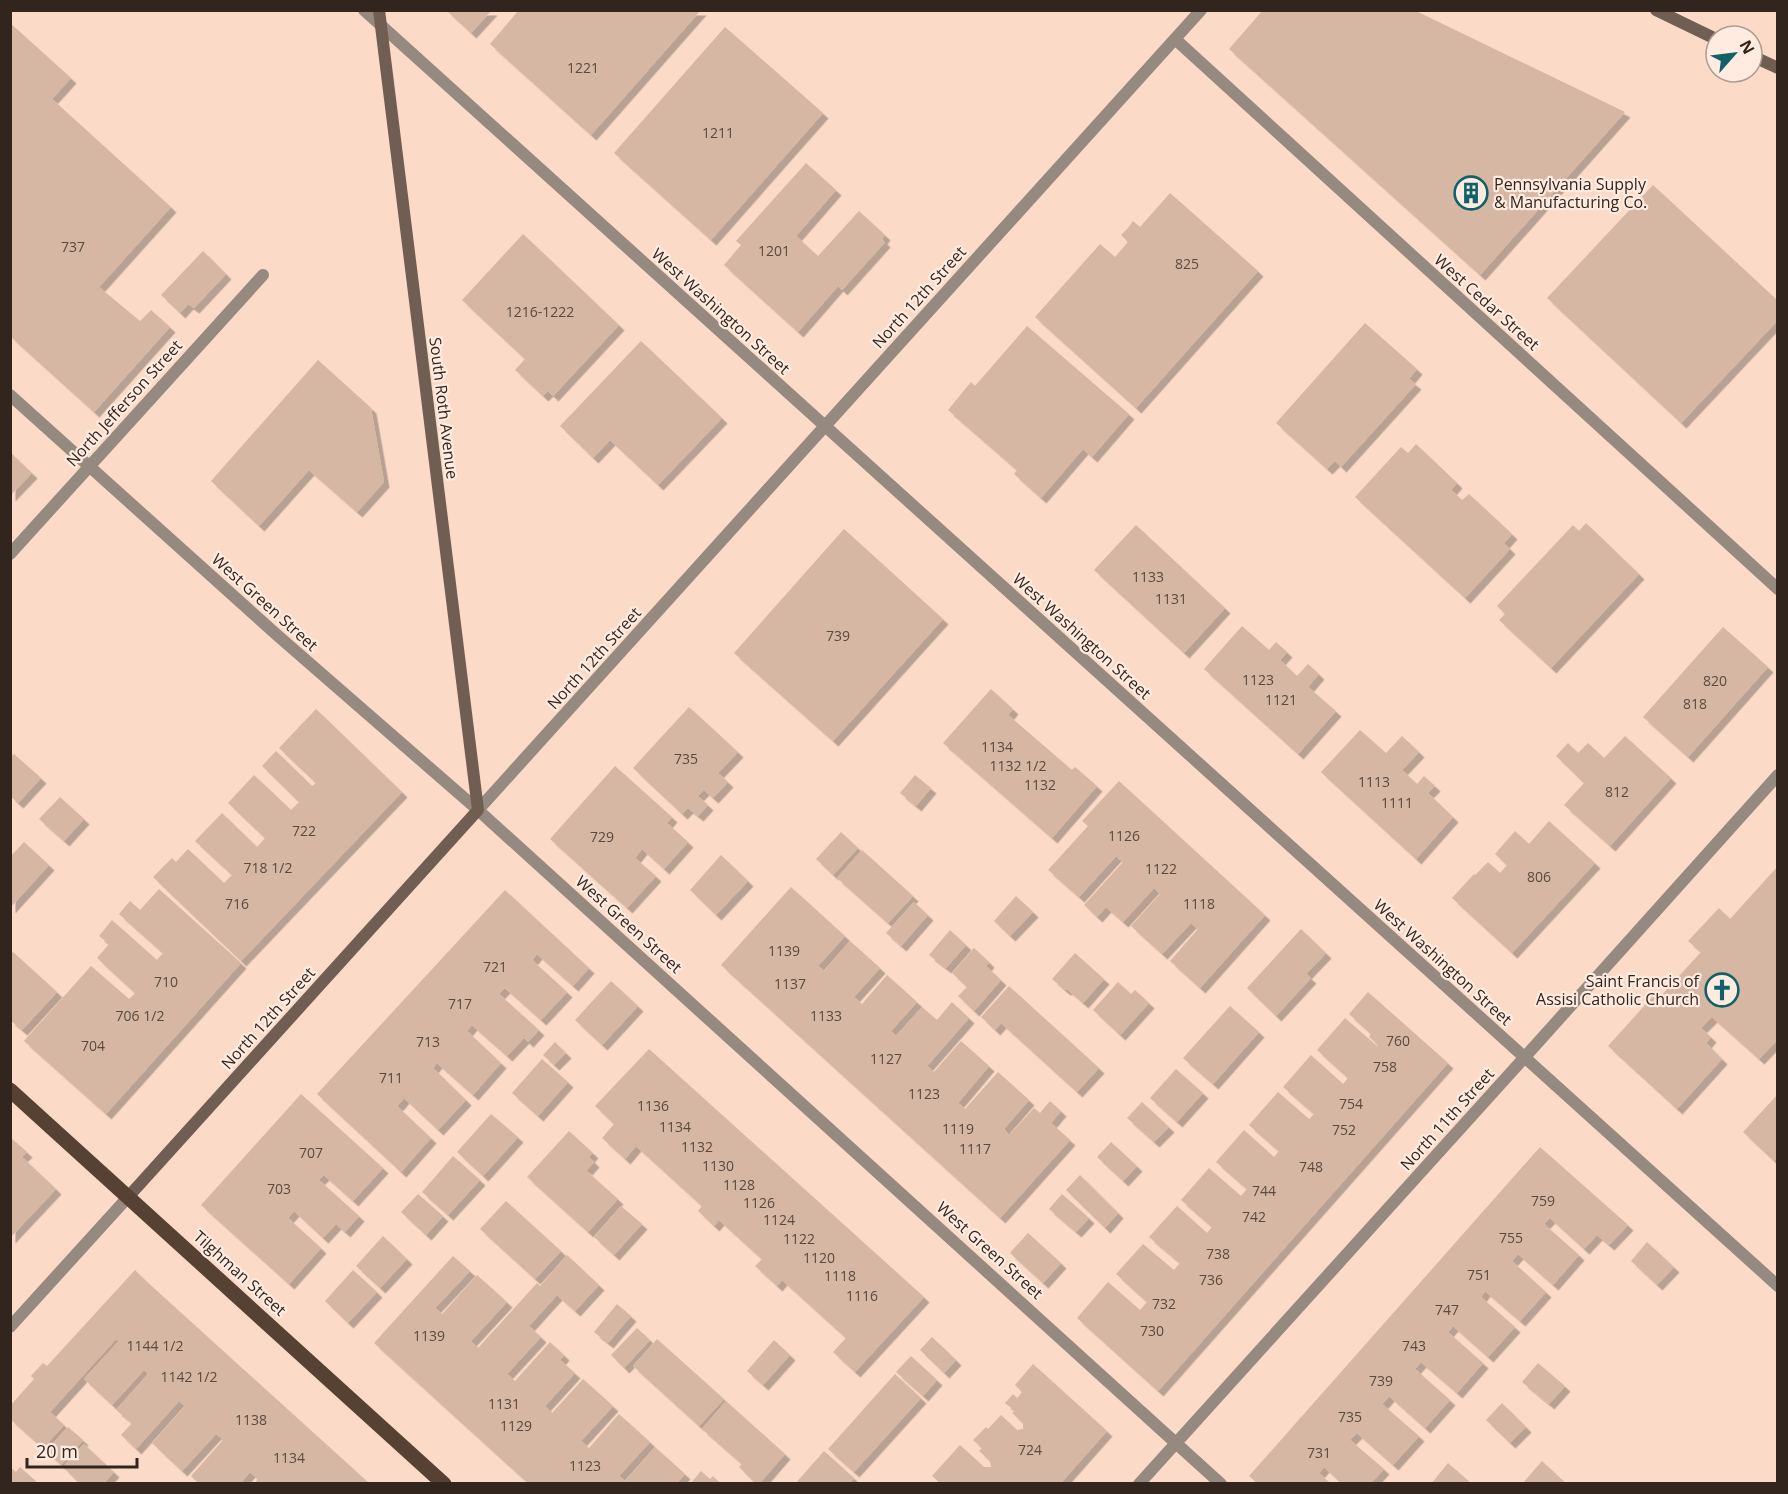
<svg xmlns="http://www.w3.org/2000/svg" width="1788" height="1494" viewBox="0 0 1788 1494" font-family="'Open Sans',sans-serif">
<defs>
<filter id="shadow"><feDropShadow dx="5.5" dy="5.5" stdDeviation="0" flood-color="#0004"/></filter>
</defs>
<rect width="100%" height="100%" fill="#fbdbc7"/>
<path fill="#d6b7a3" filter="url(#shadow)" d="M446 10H492L471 33Z
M519 10H701L591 135 490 44Z
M1263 10H1414L1625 112 1480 275 1229 49Z
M10 23 71 78 52 99 171 207 99 287 140 321 151 310 170 327 94 412 10 336Z
M725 27 823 113 711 240 614 153Z
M806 163 836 190 796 236 818 256 859 211 885 235 882 239 885 242 842 290 838 286 798 332 724 265 741 245 736 241Z
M1653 185 1778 301V320L1681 423 1547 298Z
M1170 193 1258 271 1136 408 1035 317 1100 244 1115 257 1128 242 1121 235 1128 228 1133 221 1140 227Z
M523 234 619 325 553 396 548 391 543 396 515 370 525 359 462 300Z
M203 251 226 274 194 308 188 304 180 313 161 295Z
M1365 323 1417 369 1409 379 1416 384 1341 467 1335 461 1327 469 1276 423Z
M1027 326 1129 414 1092 457 1083 449 1041 498 1014 474 1017 470 948 410 971 382 975 386Z
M641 341 722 418 658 485 610 440 593 458 560 426Z
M318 360 371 408 384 482 357 512 309 470 259 526 211 481Z
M1416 444 1457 483 1451 490 1462 500 1469 494 1512 534 1504 543 1510 549 1465 598 1355 497 1401 447 1408 453Z
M10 452 32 473 10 496Z
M1586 523 1639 574 1551 668 1499 620 1505 614 1497 606 1573 525 1579 531Z
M1136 525 1225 608 1184 653 1094 570Z
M844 529 943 619 833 741 734 653Z
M1242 626 1269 650 1276 642 1287 652 1280 660 1297 676 1308 664 1319 674 1308 687 1336 711 1298 754 1204 669Z
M1723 627 1768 667 1688 757 1643 717Z
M991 689 1013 709 1008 715 1072 770 1075 767 1097 786 1052 838 943 743Z
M689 707 738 752 718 773 728 782 713 798 704 790 698 796 708 805 698 816 688 808 682 814 633 768Z
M316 709 402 792 241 961 153 877 172 858 176 862 188 849 224 883 232 875 195 841 222 813 257 847 265 838 228 803 254 775 291 810 299 802 262 766 276 751 312 786 316 783 279 748Z
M1360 730 1386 753 1402 736 1419 752 1402 770 1417 784 1424 776 1435 786 1428 793 1453 817 1416 859 1321 772Z
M1625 736 1671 778 1610 846 1564 805 1584 783 1556 756 1568 743 1578 753 1588 743 1604 758Z
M14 754 41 778 18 803 10 796V757Z
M615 766 672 817 667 823 688 842 664 869 642 849 635 858 656 876 627 908 550 839Z
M915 775 931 788 916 806 900 793Z
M1119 781 1265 915 1200 988 1170 961 1198 929 1191 923 1162 954 1131 926 1160 894 1154 888 1123 922 1106 907 1097 917 1084 905 1123 862 1116 856 1079 897 1048 870 1088 826 1082 821Z
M60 797 84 819 64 841 39 819Z
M1549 821 1595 863 1512 953 1452 898 1474 874 1475 875 1488 862 1500 873 1507 865 1495 854 1515 831 1529 844Z
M841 832 858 848 833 875 816 859Z
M24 842 49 865 10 908V857Z
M862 850 913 896 888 923 837 878Z
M721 855 748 881 716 915 690 890Z
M1778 866V1039L1759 1059 1712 1017 1701 1028 1711 1037 1706 1043 1722 1059 1677 1109 1608 1046 1654 995 1658 999 1701 952 1688 941 1719 908 1730 919Z
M791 887 845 936 818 966 824 971 850 941 880 968 854 997 862 1004 887 975 917 1002 891 1031 896 1036 922 1007 937 1020 952 1002 969 1018 927 1066 934 1072 961 1041 989 1066 958 1103 965 1109 998 1072 1029 1100 1004 1129 1009 1135 1034 1108 1040 1113 1050 1101 1061 1111 1051 1123 1070 1140 1000 1218 721 965Z
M159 889 241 963 106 1114 24 1041 91 966 129 999 135 993 97 958 109 944 99 936 112 920 157 960 163 953 119 914 130 901 140 910Z
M505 890 589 968 573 986 537 954 532 960 567 992 541 1020 505 988 499 994 539 1030 528 1042 524 1038 507 1056 472 1025 467 1031 501 1063 473 1095 437 1063 433 1068 466 1100 438 1130 404 1098 400 1103 397 1106 431 1138 401 1172 317 1094Z
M1016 896 1033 912 1010 936 994 921Z
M914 902 928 915 901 946 886 933Z
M1301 929 1326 953 1306 974 1311 978 1276 1016 1247 988Z
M950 930 966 945 946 968 929 955Z
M974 948 989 962 986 966 1001 980 974 1011 958 996 967 987 952 973Z
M13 952 57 992 22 1030 10 1020V955Z
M1075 953 1104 979 1083 1003 1067 989 1065 990 1052 979Z
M611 981 638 1006 602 1045 575 1020Z
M1118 982 1131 994 1135 990 1149 1003 1120 1035 1093 1010Z
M1009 986 1099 1068 1077 1092 1001 1023 995 1030 981 1017Z
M1368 992 1448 1063 1158 1391 1077 1318 1108 1282 1140 1310 1147 1302 1116 1274 1143 1244 1174 1270 1180 1263 1149 1237 1177 1206 1207 1233 1212 1227 1181 1200 1209 1168 1241 1196 1247 1189 1216 1162 1244 1130 1274 1157 1279 1151 1249 1125 1278 1092 1309 1119 1314 1114 1283 1087 1311 1055 1343 1084 1348 1078 1317 1050 1345 1018 1377 1046 1378 1045 1369 1037 1371 1034 1349 1014Z
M1230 1006 1259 1032 1213 1084 1183 1058Z
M555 1042 566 1053 554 1065 543 1055Z
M649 1049 924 1297 855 1372 833 1352 846 1338 782 1280 777 1286 755 1266 762 1259 743 1242 719 1220 714 1226 698 1211 702 1206 636 1146 625 1159 602 1138 614 1124 595 1106Z
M542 1059 568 1082 538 1116 512 1093Z
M1176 1069 1203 1093 1177 1122 1150 1098Z
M301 1094 383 1168 353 1201 324 1175 319 1180 359 1216 345 1232 336 1224 323 1238 294 1211 288 1218 321 1248 289 1284 201 1205Z
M1778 1094V1157L1774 1161 1743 1132Z
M1142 1102 1169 1127 1154 1142 1127 1118Z
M491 1114 518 1137 483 1176 457 1152Z
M569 1131 593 1153 589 1157 594 1162 587 1170 581 1166 618 1199 588 1232 527 1177Z
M10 1137 27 1152 22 1157 56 1189 10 1238Z
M1111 1142 1137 1166 1123 1181 1097 1157Z
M1540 1147 1628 1225 1609 1245 1597 1235 1584 1249 1550 1218 1544 1224 1579 1255 1553 1285 1518 1254 1512 1261 1546 1292 1520 1321 1485 1291 1481 1297 1515 1327 1488 1357 1453 1326 1448 1332 1483 1363 1457 1393 1421 1362 1415 1369 1450 1400 1425 1428 1389 1396 1386 1400 1382 1404 1419 1436 1393 1465 1357 1433 1350 1440 1384 1469 1372 1482 1374 1484H1342L1324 1467 1319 1473 1331 1484H1258L1249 1476Z
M453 1156 480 1180 448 1215 422 1192Z
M1080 1175 1118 1213 1105 1228 1066 1190Z
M418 1194 443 1216 426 1235 401 1212Z
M1062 1194 1089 1218 1076 1232 1049 1209Z
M506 1201 561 1251 535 1279 480 1229Z
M621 1206 642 1224 614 1255 594 1237Z
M1028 1233 1061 1263 1043 1283 1010 1253Z
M383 1236 407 1259 380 1288 356 1266Z
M1647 1242 1674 1267 1657 1285 1631 1261Z
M567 1255 599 1285 575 1311 557 1295 529 1326 541 1337 507 1374 515 1381 550 1342 564 1355 560 1360 575 1373 545 1406 552 1413 583 1379 613 1406 581 1441 589 1448 619 1414 650 1442 619 1476 625 1481 655 1447 685 1474 676 1484H529L374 1343 453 1256 470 1271 435 1308 442 1314 477 1275 507 1302 471 1341 478 1348 537 1283 540 1286Z
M135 1270 146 1281 370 1484H254L258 1479 250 1472 240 1484H199L191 1476 223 1440 220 1437 216 1434 182 1471 152 1443 185 1406 179 1401 136 1449 121 1435 132 1423 116 1410 148 1374 144 1370 112 1405 84 1379 119 1341 116 1339 50 1412 64 1425 43 1448 10 1419V1406L34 1379 31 1376 43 1363 47 1366Z
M353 1270 377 1292 348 1323 325 1301Z
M617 1304 631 1316 608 1343 594 1332Z
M637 1328 650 1340 624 1368 611 1355Z
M932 1337 956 1360 944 1373 920 1350Z
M657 1339 724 1399 699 1426 633 1366Z
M774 1340 790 1355 763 1385 747 1371Z
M911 1356 937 1380 923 1396 896 1372Z
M1538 1363 1565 1386 1549 1404 1522 1382Z
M1033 1364 1107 1431 1060 1484H941L932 1476 960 1445 984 1467H991L990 1461 979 1451 982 1448 973 1440 986 1427 988 1429 1001 1415 1017 1430 1023 1429V1423L1012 1413 1015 1411 1005 1403 1013 1394 1017 1398 1022 1392 1015 1385Z
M895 1374 921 1398 854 1472 828 1449Z
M726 1401 785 1454 759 1484H756L739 1467 742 1464 702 1429Z
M1502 1403 1526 1427 1510 1443 1486 1420Z
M68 1427 83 1440 61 1465 46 1451Z
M84 1444 114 1472 103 1484H80L63 1467Z
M824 1451 854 1478 849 1484H795Z
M1542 1461 1559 1477 1567 1484H1522Z
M1448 1463 1472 1484H1431Z
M10 1467 16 1472 20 1467 39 1484H10Z
M701 1471 710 1479 713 1476 721 1484H690Z"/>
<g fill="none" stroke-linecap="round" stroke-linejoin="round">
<path stroke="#968980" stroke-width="12" d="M364 10 1778 1286
M1175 39 1778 589
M10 395 277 635 478 810 1221 1484
M10 554 263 275
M478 810 1201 10
M10 1327 129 1196
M1139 1484 1524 1058 1778 775"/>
<path stroke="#715e52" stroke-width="12" d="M1656 10 1716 39
M1752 56 1778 68
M129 1196 478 810 379 10"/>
<path stroke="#564133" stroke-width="15" d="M10 1090 444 1484"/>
</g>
<defs>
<g id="building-ring" transform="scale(1.725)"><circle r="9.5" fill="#ffebdf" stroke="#106168" stroke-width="1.5"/><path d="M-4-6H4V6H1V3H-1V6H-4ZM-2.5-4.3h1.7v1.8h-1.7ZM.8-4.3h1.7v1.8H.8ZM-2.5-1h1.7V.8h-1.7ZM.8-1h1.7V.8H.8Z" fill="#106168"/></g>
<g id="church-ring" transform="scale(1.725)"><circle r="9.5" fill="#ffebdf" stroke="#106168" stroke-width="1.5"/><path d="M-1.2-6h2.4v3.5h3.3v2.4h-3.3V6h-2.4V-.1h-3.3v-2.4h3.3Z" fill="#106168"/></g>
</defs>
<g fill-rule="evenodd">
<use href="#building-ring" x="1471" y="193"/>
<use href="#church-ring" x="1722" y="990"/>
</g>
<g text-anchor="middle" stroke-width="4.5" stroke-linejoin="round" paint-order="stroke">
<g font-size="14" fill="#5a4a3f">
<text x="583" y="73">1221</text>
<text x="718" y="138">1211</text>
<text x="73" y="252">737</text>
<text x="774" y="256">1201</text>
<text x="1187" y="269">825</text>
<text x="540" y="317">1216-1222</text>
<text x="1148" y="582">1133</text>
<text x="1171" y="604">1131</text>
<text x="838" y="641">739</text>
<text x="1258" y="685">1123</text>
<text x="1715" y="686">820</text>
<text x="1281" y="705">1121</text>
<text x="1695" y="709">818</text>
<text x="997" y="752">1134</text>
<text x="686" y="764">735</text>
<text x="1018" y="771">1132 1/2</text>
<text x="1374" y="787">1113</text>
<text x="1040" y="790">1132</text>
<text x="1617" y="797">812</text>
<text x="1397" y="808">1111</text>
<text x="304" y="836">722</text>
<text x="1124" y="841">1126</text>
<text x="602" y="842">729</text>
<text x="268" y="873">718 1/2</text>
<text x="1161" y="874">1122</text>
<text x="1539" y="882">806</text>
<text x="237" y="909">716</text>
<text x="1199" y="909">1118</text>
<text x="784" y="956">1139</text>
<text x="495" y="972">721</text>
<text x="166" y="987">710</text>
<text x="790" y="989">1137</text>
<text x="460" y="1009">717</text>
<text x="140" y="1021">706 1/2</text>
<text x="826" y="1021">1133</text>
<text x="1398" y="1046">760</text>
<text x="428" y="1047">713</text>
<text x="93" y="1051">704</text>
<text x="886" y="1064">1127</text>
<text x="1385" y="1072">758</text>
<text x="391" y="1083">711</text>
<text x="924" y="1099">1123</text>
<text x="1351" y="1109">754</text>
<text x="653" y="1111">1136</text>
<text x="675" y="1132">1134</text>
<text x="958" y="1134">1119</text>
<text x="1344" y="1135">752</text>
<text x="697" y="1152">1132</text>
<text x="975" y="1154">1117</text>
<text x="311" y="1158">707</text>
<text x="718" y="1171">1130</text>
<text x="1311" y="1172">748</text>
<text x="739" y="1190">1128</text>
<text x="279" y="1194">703</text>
<text x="1264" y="1196">744</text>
<text x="1543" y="1206">759</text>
<text x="759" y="1208">1126</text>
<text x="1254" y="1222">742</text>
<text x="779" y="1225">1124</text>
<text x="1511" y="1243">755</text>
<text x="799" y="1244">1122</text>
<text x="1218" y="1259">738</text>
<text x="819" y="1263">1120</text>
<text x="1479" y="1280">751</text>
<text x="840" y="1281">1118</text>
<text x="1211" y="1285">736</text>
<text x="862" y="1301">1116</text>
<text x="1164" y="1309">732</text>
<text x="1447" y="1315">747</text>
<text x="1152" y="1336">730</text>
<text x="429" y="1341">1139</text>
<text x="155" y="1351">1144 1/2</text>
<text x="1414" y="1351">743</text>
<text x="189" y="1382">1142 1/2</text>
<text x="1381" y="1386">739</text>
<text x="504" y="1409">1131</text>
<text x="1350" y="1422">735</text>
<text x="251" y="1425">1138</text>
<text x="516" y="1431">1129</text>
<text x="1030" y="1455">724</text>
<text x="1319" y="1458">731</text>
<text x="289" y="1463">1134</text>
<text x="585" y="1471">1123</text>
</g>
<g font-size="16" fill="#31251e" stroke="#ffebdf" text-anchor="start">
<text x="1494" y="190">Pennsylvania Supply<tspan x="1494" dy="18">&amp; Manufacturing Co.</tspan></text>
<text x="1699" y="987" text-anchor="end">Saint Francis of<tspan x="1699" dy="18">Assisi Catholic Church</tspan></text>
</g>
<g font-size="16" fill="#31251e" stroke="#ffebdf">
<text transform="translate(919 297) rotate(-48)" y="6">North 12th Street</text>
<text transform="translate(1487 302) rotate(42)" y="6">West Cedar Street</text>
<text transform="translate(721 311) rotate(42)" y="6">West Washington Street</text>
<text transform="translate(124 403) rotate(-48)" y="6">North Jefferson Street</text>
<text transform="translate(444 408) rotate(83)" y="6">South Roth Avenue</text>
<text transform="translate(265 602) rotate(42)" y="6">West Green Street</text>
<text transform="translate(1082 636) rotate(42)" y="6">West Washington Street</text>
<text transform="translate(594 658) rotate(-48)" y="6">North 12th Street</text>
<text transform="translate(629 924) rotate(42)" y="6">West Green Street</text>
<text transform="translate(1443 962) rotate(42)" y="6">West Washington Street</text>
<text transform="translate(268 1018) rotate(-48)" y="6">North 12th Street</text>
<text transform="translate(1447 1119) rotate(-48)" y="6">North 11th Street</text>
<text transform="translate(990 1250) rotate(42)" y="6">West Green Street</text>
<text transform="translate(240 1273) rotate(42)" y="6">Tilghman Street</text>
</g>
</g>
<rect width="1788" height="1494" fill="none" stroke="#31251e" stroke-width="24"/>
<g transform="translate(1734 54) rotate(62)"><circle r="28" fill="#ffebdf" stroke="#ad9c92" stroke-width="1.5"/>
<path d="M0-4.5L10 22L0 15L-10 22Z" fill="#106168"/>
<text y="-9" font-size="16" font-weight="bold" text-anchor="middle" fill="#31251e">N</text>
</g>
<path d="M27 1458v9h110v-9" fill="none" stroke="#31251e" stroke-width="3"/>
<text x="36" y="1458" font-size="18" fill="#31251e" stroke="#ffebdf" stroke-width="4.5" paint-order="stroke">20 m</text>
</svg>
